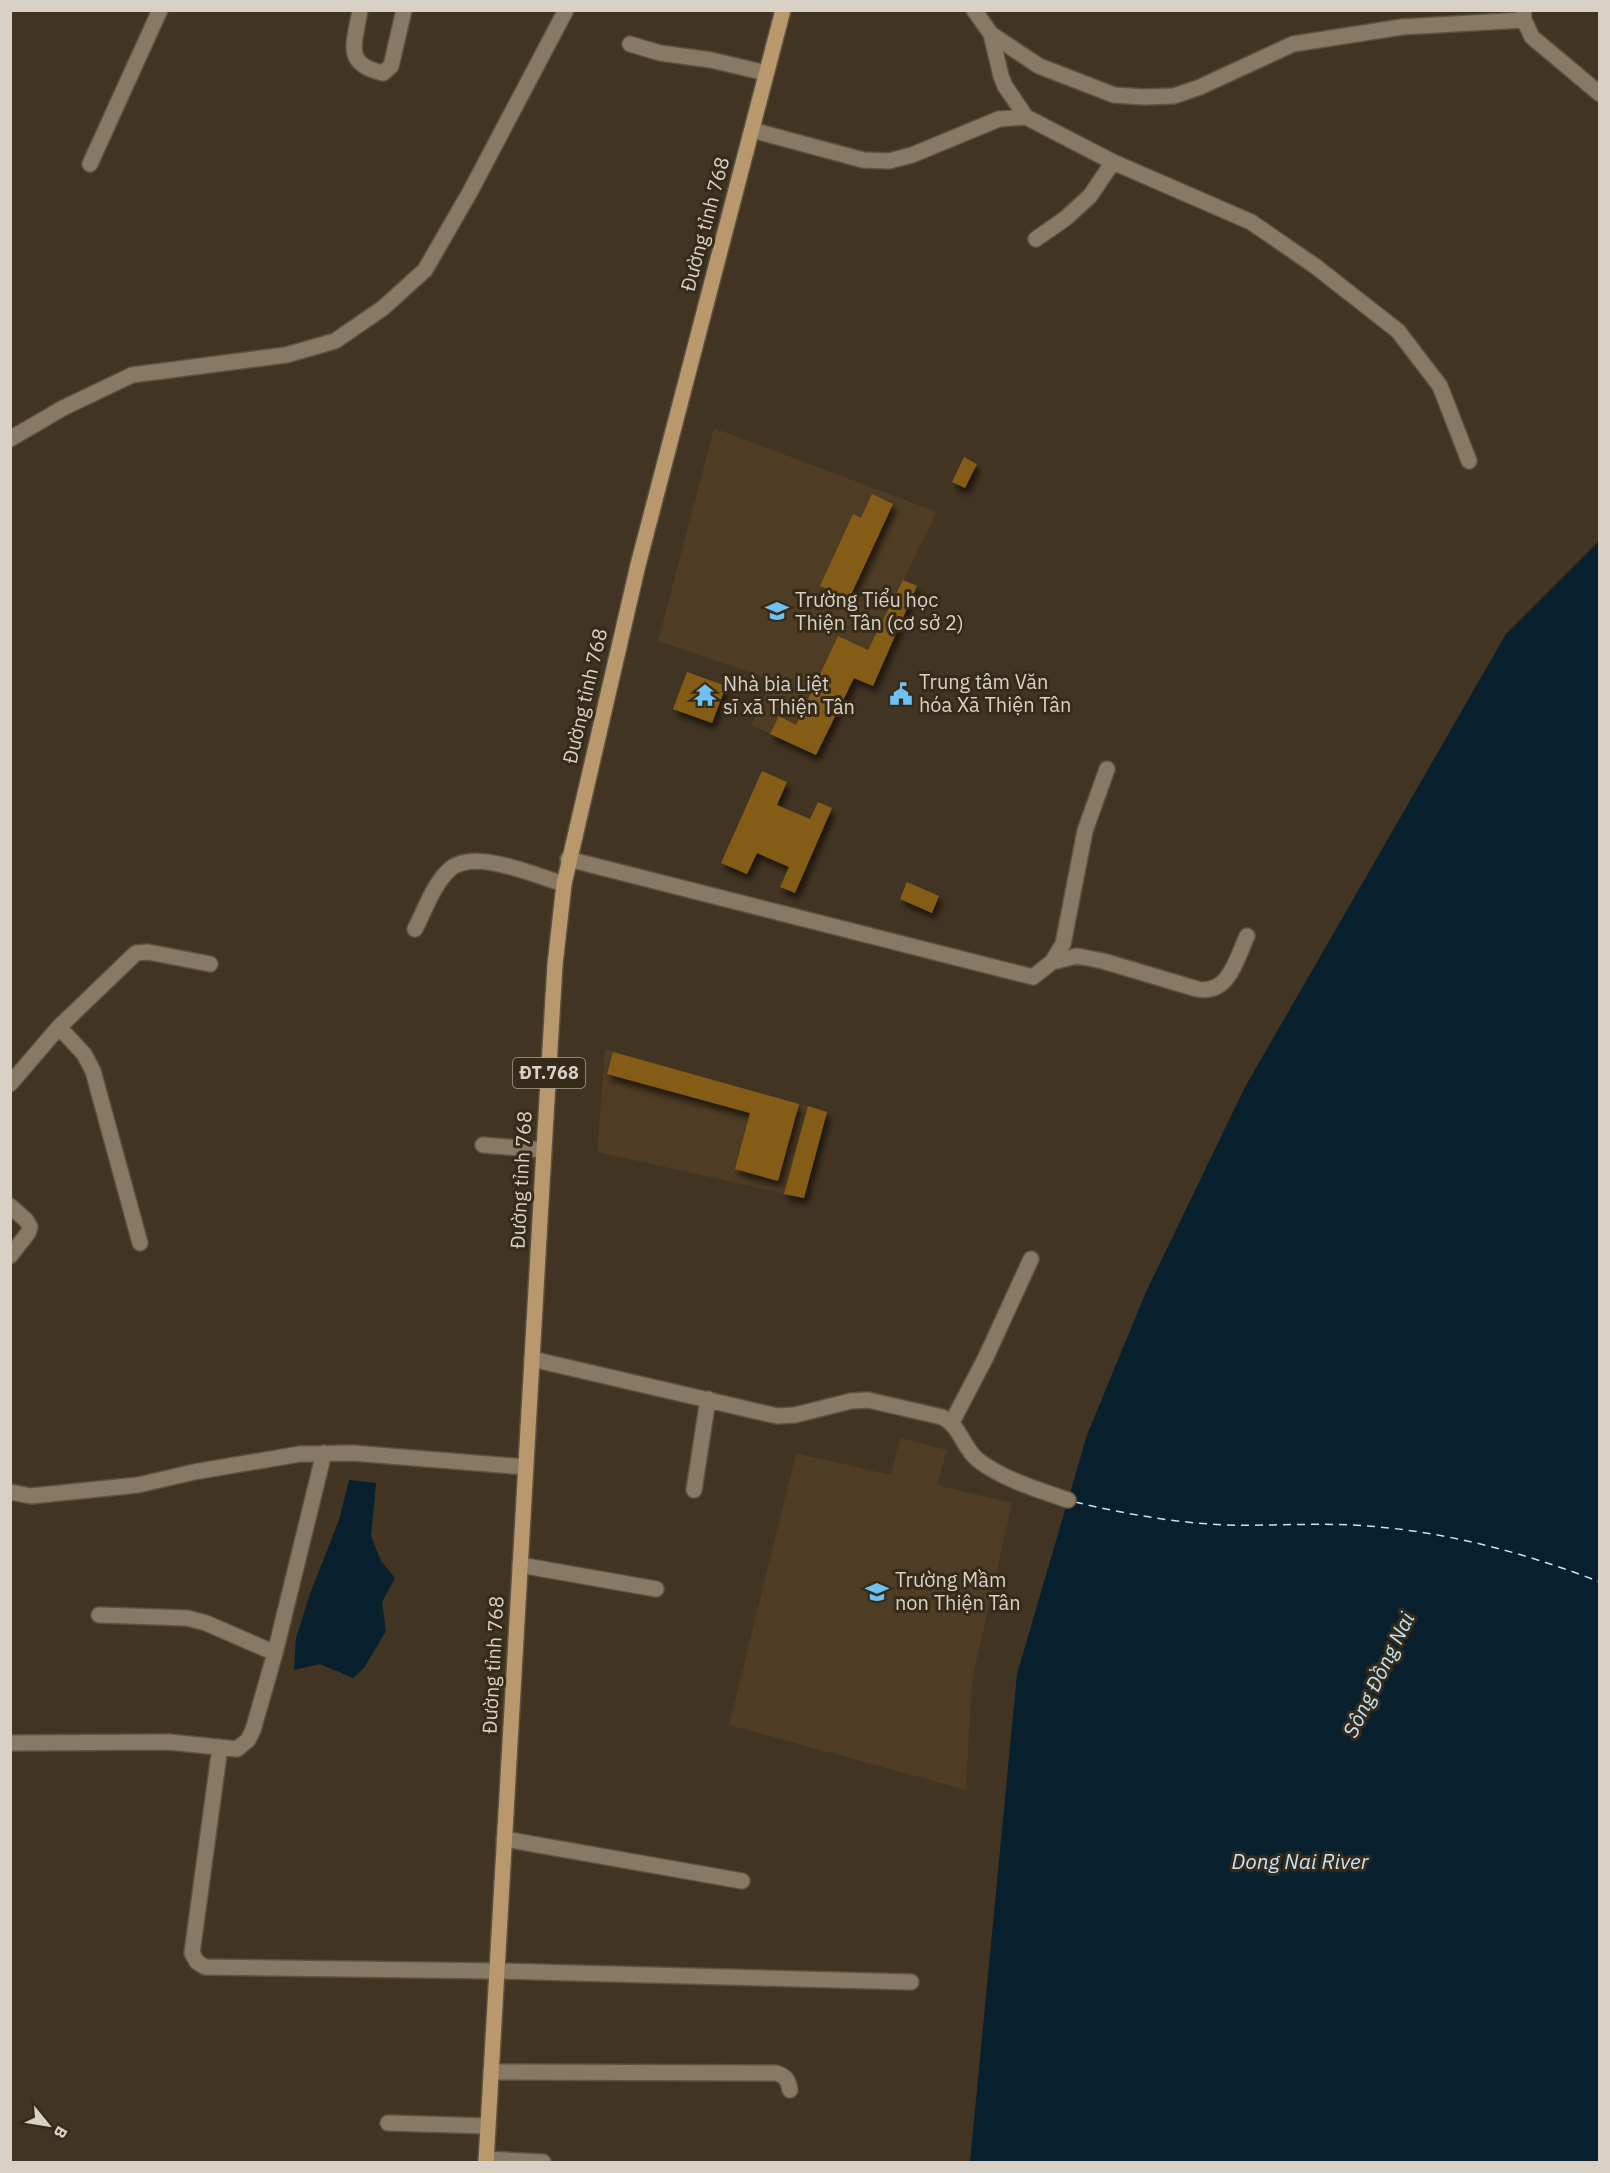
<svg xmlns="http://www.w3.org/2000/svg" width="1610" height="2173" viewBox="0 0 1610 2173" font-family="'IBM Plex Sans',sans-serif">
<defs>
<filter id="shadow"><feDropShadow dx="3.5" dy="6" stdDeviation="3" flood-color="#0009"/></filter>
</defs>
<rect width="100%" height="100%" fill="#413422"/>
<path fill="#4e3c24" d="M714 428 937 512 816 755 751 725 772 680 658 641Z
M605 1049 827 1112 804 1198 597 1152Z
M900 1438 947 1450 937 1485 1012 1503 972 1681 966 1790 729 1725 796 1453 891 1475Z"/>
<path fill="#08202d" d="M1599 541V2162H970L1017 1674 1087 1435 1146 1292 1245 1087 1506 634Z
M349 1480 376 1483 371 1536 381 1561 395 1578 382 1602 386 1631 364 1668 353 1678 320 1664 294 1670 296 1638 310 1594 339 1520Z"/>
<g fill="none" stroke-linecap="round" stroke-linejoin="round">
<path stroke="#bfe5fd" stroke-width="1.5" stroke-dasharray="8 6" stroke-linecap="butt" d="M1075 1502C1125 1514 1176 1523 1228 1525 1269 1526 1310 1523 1351 1525 1436 1529 1521 1551 1600 1582"/>
</g>
<path fill="#855b14" filter="url(#shadow)" d="M964 457 977 464 965 488 952 482Z
M872 494 893 504 849 599 820 586 853 514 861 518Z
M903 580 917 586 873 686 854 678 816 755 770 734 779 716 796 725 838 636 868 650Z
M687 672 726 686 712 723 673 709Z
M762 771 787 782 777 805 810 819 818 802 832 808 795 893 780 887 789 867 757 853 747 874 721 863Z
M907 882 939 896 932 913 900 899Z
M613 1052 799 1104 778 1181 735 1169 750 1113 607 1074Z
M808 1106 827 1112 804 1198 784 1194Z"/>
<g fill="none" stroke-linecap="round" stroke-linejoin="round">
<g stroke="#5c5242" stroke-width="18">
<path id="minor" d="M360 10C355 43 342 64 383 73L391 66 404 10
M974 10 991 34 1039 66 1114 95 1144 97 1174 96 1200 87 1293 44 1402 27 1524 20
M1523 10 1524 20 1532 37 1600 94
M991 34 1001 76 1005 86 1026 117
M630 44 660 53 711 60 766 73
M752 130 863 160 889 161 912 155 999 119 1026 117 1113 162 1251 222 1315 266 1398 331 1440 386 1469 461
M90 164 160 10
M1036 239 1066 218 1090 196 1113 162
M10 439 63 408 132 375 286 355 335 341 383 308 425 270 470 192 566 10
M568 859 1033 977 1052 962 1063 944 1085 831 1107 769
M415 929C425 910 433 885 449 870 473 847 536 876 564 884
M1052 962 1077 956 1103 961 1197 989C1229 995 1236 960 1247 936
M59 1027 84 1054 93 1071 140 1243
M10 1084 59 1027 136 953 148 952 210 964
M483 1145 544 1150
M10 1206 26 1220 30 1227 28 1233 10 1256
M532 1359 777 1416 795 1415 851 1401 868 1400 942 1417C961 1426 962 1447 978 1460 1002 1479 1039 1490 1068 1500
M952 1422 986 1357 1031 1259
M694 1490 708 1399
M10 1492 31 1496 138 1485 194 1472 300 1454 352 1453 525 1467
M520 1565 656 1589
M99 1615 187 1618 206 1623 275 1653
M10 1743 169 1742 237 1749 248 1740 253 1730 275 1653 324 1453
M220 1747 192 1953 197 1962 205 1967 496 1971 911 1982
M504 1839 742 1881
M491 2072 776 2073C786 2076 788 2080 790 2090
M388 2123 488 2126
M486 2159 543 2162"/>
</g>
<g stroke="#5c5242" stroke-width="18">
<path id="major" d="M486 2162 544 1150 555 965 564 884 638 565 783 10"/>
</g>
<use href="#minor" stroke="#887964" stroke-width="15"/>
<use href="#major" stroke="#b8986c" stroke-width="15"/>
</g>
<defs>
<g id="school-bare" transform="scale(1.8)"><path d="M0-5L7-2L0 1L-7-2ZM-4 1L0 2.5L4 1V4Q0 6-4 4Z" fill="#6ec2f3" stroke="#362a18" stroke-width="2.5" paint-order="stroke"/></g>
<g id="civic-bare" transform="scale(1.8)"><path d="M-.6-6.5H3V-4.5H.6V-3L4-1V1h2V6H-6V1h2V-1L-.6-3ZM-1.2 2.5V6h2.4V2.5Z" fill="#6ec2f3" stroke="#362a18" stroke-width="2.5" paint-order="stroke"/></g>
<g id="temple-bare" transform="scale(1.8)"><path d="M0-6L5-2H3V0L6.5 2.5H4V6H1.5V3h-3V6H-4V2.5H-6.5L-3 0V-2H-5Z" fill="#6ec2f3" stroke="#362a18" stroke-width="2.5" paint-order="stroke"/></g>
</defs>
<g fill-rule="evenodd">
<use href="#school-bare" x="777" y="611"/>
<use href="#civic-bare" x="901" y="694"/>
<use href="#temple-bare" x="705" y="695"/>
<use href="#school-bare" x="877" y="1592"/>
</g>
<g text-anchor="middle" stroke-width="6" stroke-linejoin="round" paint-order="stroke">
<rect fill="#362a18" stroke="#a89f92" stroke-width="1.5" x="513" y="1058" width="72" height="30" rx="4.5"/>
<g font-size="18" font-weight="bold" fill="#d9d1c6">
<text x="549" y="1079">ĐT.768</text>
</g>
<g font-size="20" fill="#d9d1c6" stroke="#362a18">
<text transform="translate(705 224) rotate(-75)" y="7">Đường tỉnh 768</text>
<text transform="translate(585 696) rotate(-77)" y="7">Đường tỉnh 768</text>
<text transform="translate(521 1180) rotate(-87)" y="7">Đường tỉnh 768</text>
<text transform="translate(493 1665) rotate(-87)" y="7">Đường tỉnh 768</text>
</g>
<g font-size="20" fill="#d9d1c6" stroke="#362a18" text-anchor="start">
<text x="795" y="607">Trường Tiểu học<tspan x="795" dy="23">Thiện Tân (cơ sở 2)</tspan></text>
<text x="919" y="689">Trung tâm Văn<tspan x="919" dy="23">hóa Xã Thiện Tân</tspan></text>
<text x="723" y="691">Nhà bia Liệt<tspan x="723" dy="23">sĩ xã Thiện Tân</tspan></text>
<text x="895" y="1587">Trường Mầm<tspan x="895" dy="23">non Thiện Tân</tspan></text>
</g>
<g font-size="21" font-style="italic" fill="#bfe5fd" stroke="#362a18">
<text transform="translate(1379 1675) rotate(-64)" y="7">Sông Đồng Nai</text>
<text x="1300" y="1869">Dong Nai River</text>
</g>
</g>
<rect width="1610" height="2173" fill="none" stroke="#d9d1c6" stroke-width="24"/>
<g transform="translate(48 2125) rotate(120)" stroke="#362a18" stroke-width="4.5" paint-order="stroke">
<path d="M0-4.5L10 22L0 15L-10 22Z" fill="#d9d1c6"/>
<text y="-9" font-size="16" font-weight="bold" text-anchor="middle" fill="#d9d1c6">B</text>
</g>
</svg>
